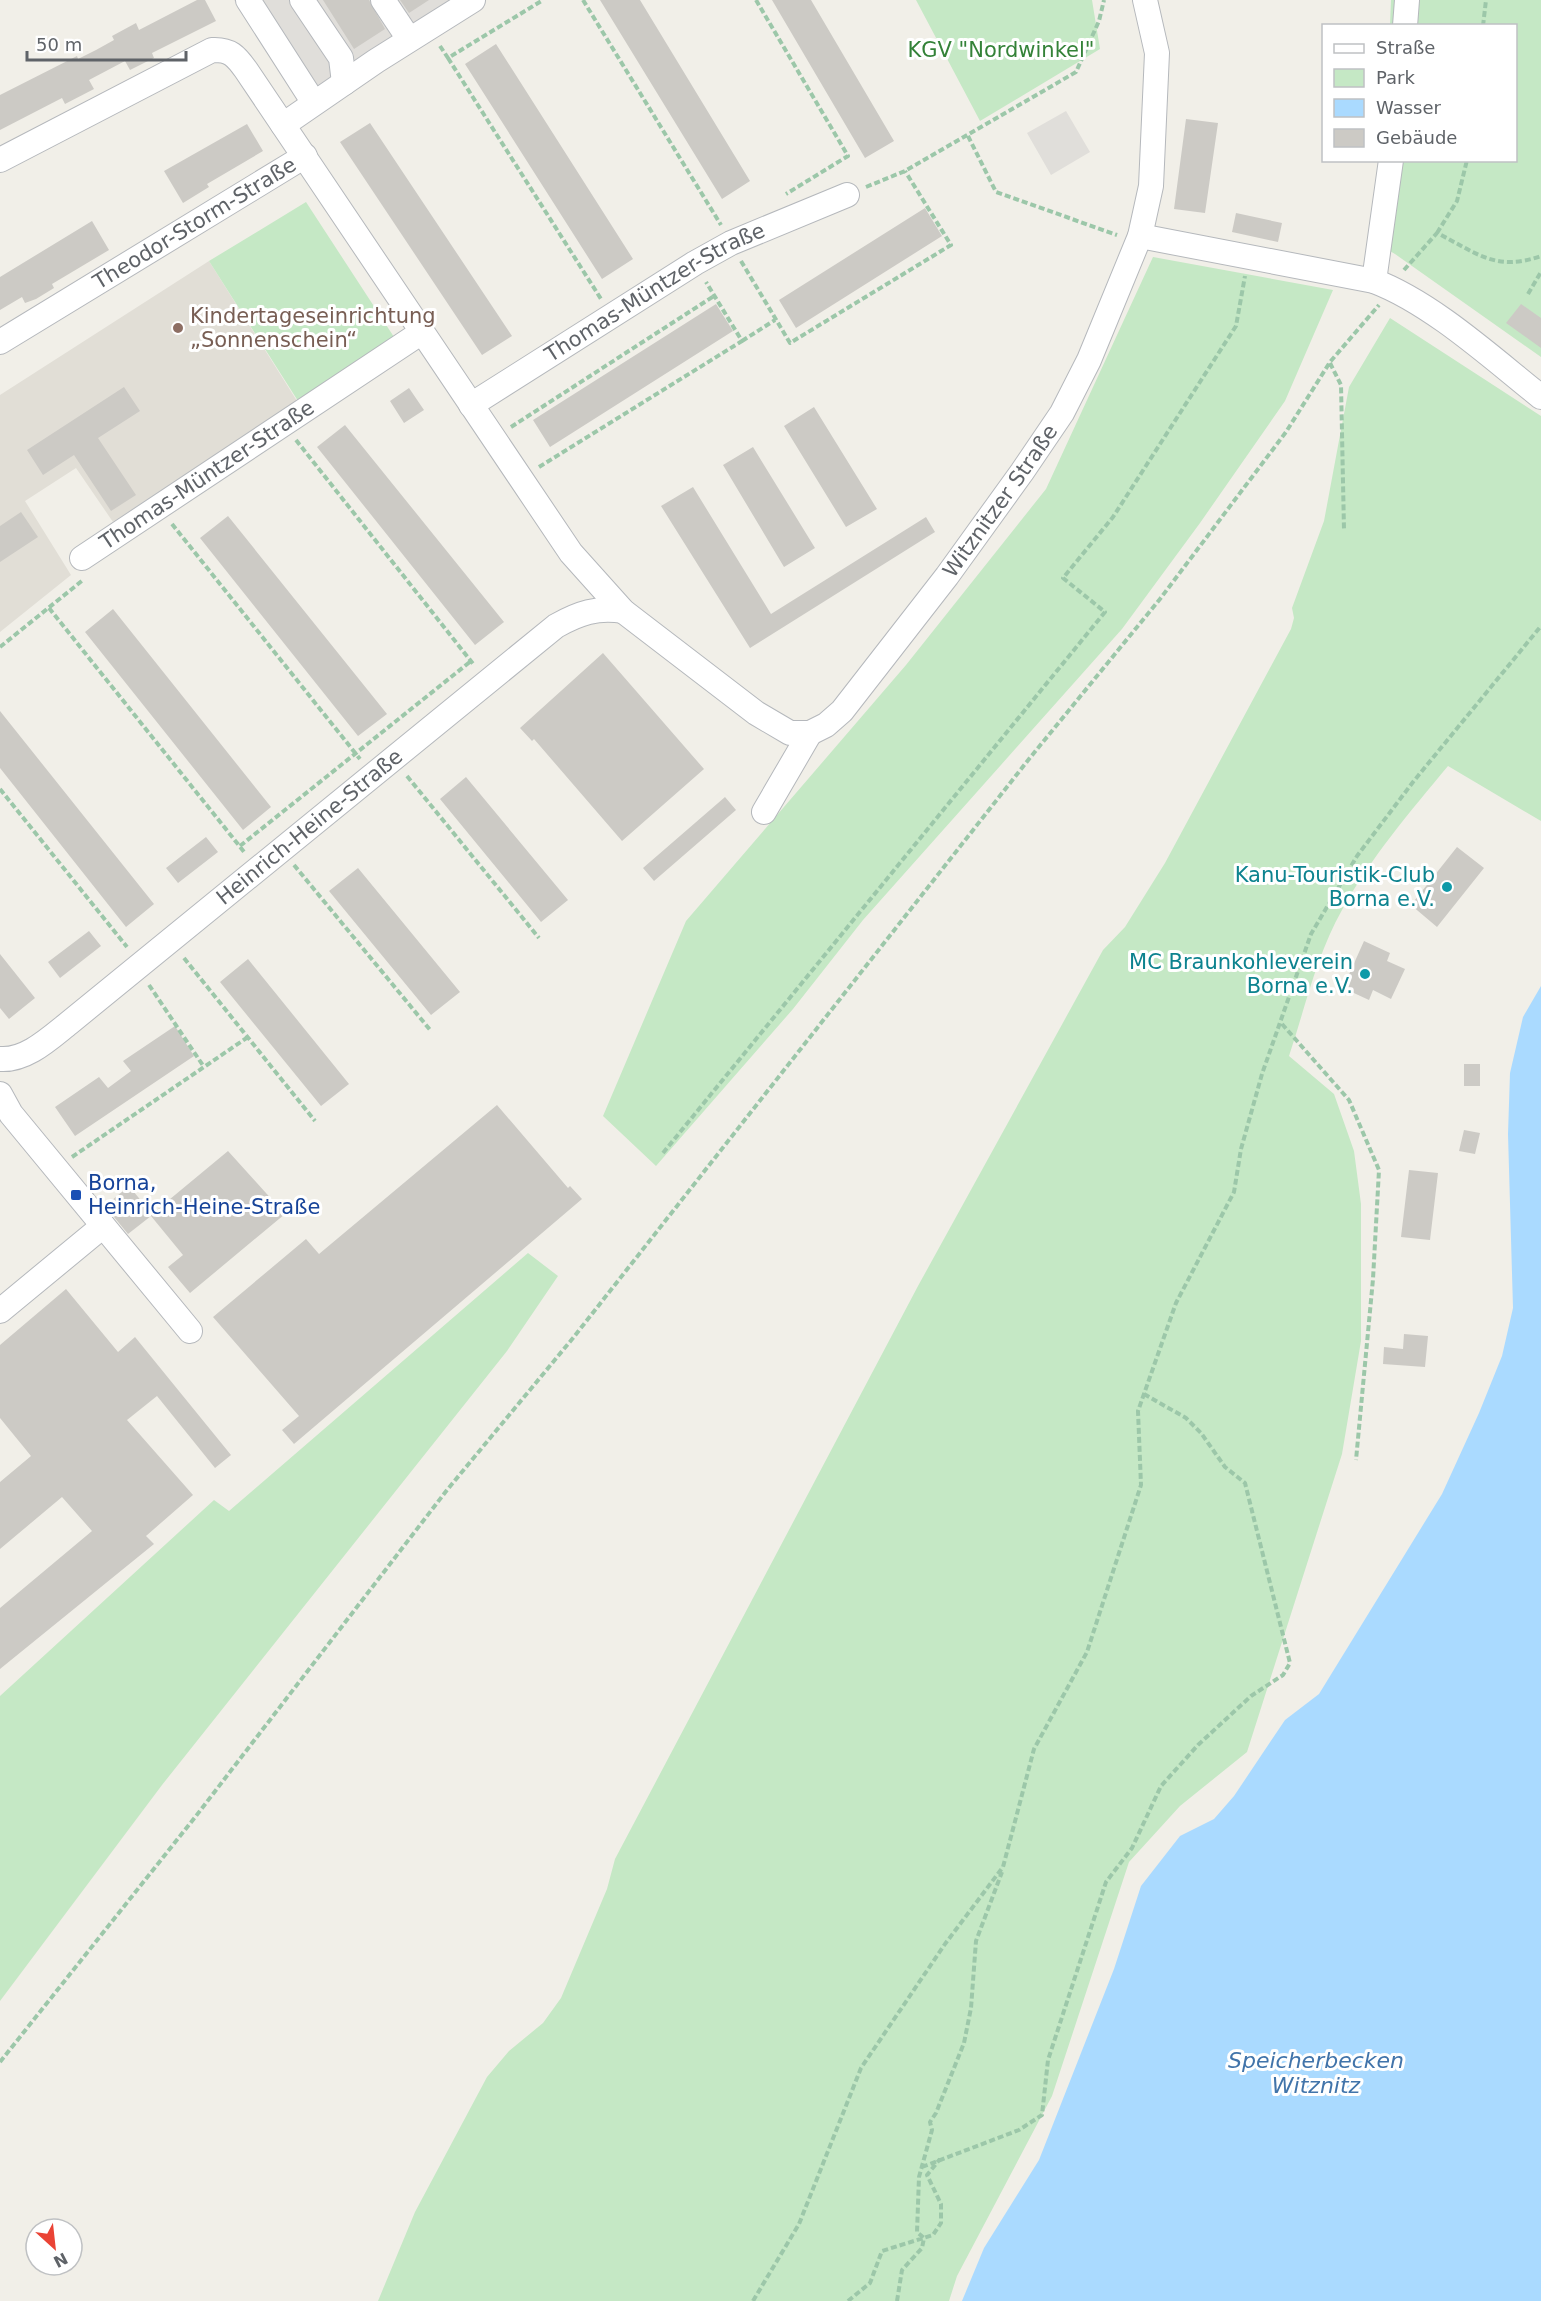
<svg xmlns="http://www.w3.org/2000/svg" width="1541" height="2301" viewBox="0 0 1541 2301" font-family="'DejaVu Sans',sans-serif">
<rect width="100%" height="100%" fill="#f1efe8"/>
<path fill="#e0deda" d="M234 0H459L302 103Z
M1066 111 1090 152 1051 175 1027 133Z"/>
<path fill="#e1ded6" d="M209 261 297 401 113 522 76 468 25 501 71 575 0 632V395Z"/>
<path fill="#c5e8c5" d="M916 0H1092L1100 49 980 121Z
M1391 0H1541V357L1395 254 1369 239 1380 161 1516 160V26L1390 25Z
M306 202 394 337 298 401 209 261Z
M1153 257 1333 290 1285 401 1200 523 1122 629 863 920 793 1009 656 1166 603 1116 686 921 906 665 1046 489Z
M1390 318 1541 416V821L1448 766C1410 812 1371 857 1342 910 1317 954 1305 1008 1289 1056L1334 1094 1354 1151 1361 1204V1341L1342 1454 1247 1752 1180 1806 1129 1862 1052 2096 957 2276 949 2301H378L415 2212 487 2077 509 2051 543 2023 561 1998 607 1889 615 1859 918 1286 1103 950 1125 927 1165 863 1291 629 1294 618 1292 608 1324 521 1349 387Z
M528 1253 558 1276 507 1351 162 1785 0 2001V1696L214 1500 229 1511Z"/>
<path fill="#aadaff" d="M1541 986V2301H962L984 2248 1039 2160 1114 1969 1141 1886 1180 1836 1214 1819 1234 1796 1285 1720 1319 1694 1442 1494 1479 1413 1502 1356 1513 1308 1508 1134 1510 1073 1523 1017Z"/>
<path fill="#cccac5" d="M197 0H205L216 21 152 53 154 58 130 70 125 61 89 80 94 89 65 104 62 98 0 130V95L77 56 78 59 96 50 114 40 112 36 136 23 139 30Z
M323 0H369L385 29 354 49Z
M400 0H429L409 13Z
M600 0H640L750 181 722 199Z
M772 0H811L894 141 865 158Z
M496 44 633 259 602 279 465 64Z
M1186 119 1218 123 1205 213 1174 209Z
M370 123 512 336 482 355 340 142Z
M247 124 263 151 207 184 209 187 183 203 164 171Z
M925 208 942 236 796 328 779 300Z
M1236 213 1282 223 1278 242 1232 232Z
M92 221 109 250 52 284 54 288 36 299 25 303 22 297 0 310V277Z
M716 304 733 331 550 447 533 420Z
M1521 304 1541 318V348L1506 323Z
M124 387 140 411 98 438 136 495 111 511 74 455 43 475 27 450Z
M409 388 424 410 404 423 390 401Z
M814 407 877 509 846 527 784 426Z
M345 425 504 622 475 645 317 447Z
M753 447 815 548 784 567 723 465Z
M693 487 771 614 926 517 935 532 750 648 661 506Z
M21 512 38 537 0 562V526Z
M228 516 387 714 358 736 200 538Z
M113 609 271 807 243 830 85 632Z
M603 653 704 769 622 841 534 739 532 741 520 728Z
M0 711 154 904 126 927 0 768Z
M466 777 568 900 541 922 440 799Z
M725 797 736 810 654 881 643 868Z
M206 837 218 852 178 883 166 868Z
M1457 847 1484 868 1437 927 1411 905Z
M358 868 460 992 431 1015 329 891Z
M89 931 101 946 60 978 48 962Z
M1364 941 1390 953 1387 961 1405 969 1391 999 1373 990 1369 1000 1343 988Z
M0 954 35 998 9 1019 0 1008Z
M248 959 349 1084 321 1106 220 982Z
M175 1026 194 1056 75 1136 55 1107 99 1077 108 1088 131 1071 123 1061Z
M1464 1064H1480V1086H1464Z
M497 1105 568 1188 570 1186 582 1199 294 1444 282 1430 299 1416 213 1317 306 1239 319 1254Z
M1464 1130 1480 1133 1475 1154 1459 1151Z
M228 1151 285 1214 190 1293 168 1267 183 1255 151 1216 128 1234 105 1206 129 1186 152 1214Z
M1409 1170 1438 1173 1430 1240 1401 1237Z
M66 1289 118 1352 135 1337 231 1455 215 1468 157 1396 127 1420 193 1495 146 1536 154 1544 0 1669V1608L92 1531 62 1497 0 1549V1482L31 1456 0 1418V1345Z
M1404 1334 1428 1336 1425 1367 1383 1364 1384 1347 1403 1349Z"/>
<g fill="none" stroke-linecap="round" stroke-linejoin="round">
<g stroke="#b5b8bc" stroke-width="26">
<g id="minor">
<path d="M248 0 314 103"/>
<path d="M302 0 341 58 344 83"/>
<path d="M383 0 409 39"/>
<path d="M1405 26 1407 0"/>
<path d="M283 125 376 61 473 0"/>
<path id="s1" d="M0 160 212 50C230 49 236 56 246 70L571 553 623 611 756 713 790 733H810L826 725 842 711 947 576 1022 472 1062 413 1089 360 1140 236 1151 186 1157 53 1145 0"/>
<path d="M1140 236 1374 281C1432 303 1492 358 1541 397"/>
<path d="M1374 281 1391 160"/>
<path id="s2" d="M0 342 305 156"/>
<path id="s3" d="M471 405 695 263 731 243 847 195"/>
<path id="s4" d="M82 558 422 332"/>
<path d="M764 812 810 733"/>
<path id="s5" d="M0 1059C26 1061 50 1038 69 1023L556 626C579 613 597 607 623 611"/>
<path d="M0 1094 11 1114 190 1331"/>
<path d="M0 1311 103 1226"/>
</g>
</g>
<path stroke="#9cc7a9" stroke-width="4" stroke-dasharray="6 3" stroke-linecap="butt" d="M583 0 721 225
M756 0 848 156 786 194
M1483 26 1486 0
M440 46 448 58 543 0
M448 58 601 299
M968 136 996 192 1117 235
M866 187 905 171 1076 72 1099 21 1104 0
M1437 233 1457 201 1467 160
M741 261 790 343 951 245 905 171
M1404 270 1437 233C1477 253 1495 272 1541 256
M1528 294 1541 272
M742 341 775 320
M1330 363 1341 385 1344 530
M511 427 714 296
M296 440 474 665
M539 467 742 341 706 282
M172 524 360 759
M49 608 245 853
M0 647 83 580
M407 776 539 938
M0 789 127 947
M240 846 471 661
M294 865 431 1031
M184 958 315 1121
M149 985 204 1067
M1282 1024 1349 1100 1379 1170 1373 1279 1356 1460
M663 1153 1105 612 1063 578 1113 517 1236 326 1245 276
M72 1157 248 1037
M0 2062 196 1816 447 1490 573 1338 1029 759 1160 599 1286 432 1330 362 1379 305
M922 2167 1019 2130 1042 2115 1048 2060 1106 1882 1132 1848 1161 1786 1198 1745 1251 1696 1283 1675 1290 1663 1245 1483 1225 1467 1201 1433 1186 1418 1144 1394
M753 2301 799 2224 861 2068 945 1944 1003 1867 1034 1749 1087 1652 1141 1485 1138 1411 1176 1303 1234 1192 1241 1149 1262 1074 1311 934 1357 856 1413 782 1541 626
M848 2301 870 2283 882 2251 933 2235 941 2223V2204L927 2175 940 2159
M897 2301 902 2270 922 2248 924 2238 917 2232 919 2177 932 2130 930 2122 936 2113 964 2043 971 2008 976 1941 1002 1872"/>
<use href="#minor" stroke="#fff" stroke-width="24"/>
</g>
<circle fill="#8d6e63" stroke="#fff" stroke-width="2" cx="178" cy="328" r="6"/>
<g fill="#0f9aa8" stroke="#fff" stroke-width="2">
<circle cx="1447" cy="887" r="6"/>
<circle cx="1365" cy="974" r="6"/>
</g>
<rect fill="#1a4fb4" stroke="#fff" stroke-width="2" x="70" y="1189" width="12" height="12" rx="3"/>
<g text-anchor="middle" stroke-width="6" stroke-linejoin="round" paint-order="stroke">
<g font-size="21" fill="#348238" stroke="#fff">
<text x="1001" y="57">KGV "Nordwinkel"</text>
</g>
<g font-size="21" fill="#5f6368" stroke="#fff">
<text dy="7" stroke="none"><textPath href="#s2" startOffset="228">Theodor-Storm-Straße</textPath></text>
<text dy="7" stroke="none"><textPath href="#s3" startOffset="216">Thomas-Müntzer-Straße</textPath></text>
<text dy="7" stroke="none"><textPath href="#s4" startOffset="150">Thomas-Müntzer-Straße</textPath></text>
<text dy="7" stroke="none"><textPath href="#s1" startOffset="1470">Witznitzer Straße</textPath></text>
<text dy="7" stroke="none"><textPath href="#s5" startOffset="390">Heinrich-Heine-Straße</textPath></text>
</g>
<g font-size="21" fill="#785e54" stroke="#fff" text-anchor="start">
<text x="190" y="323">Kindertageseinrichtung<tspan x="190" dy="24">„Sonnenschein“</tspan></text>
</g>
<g font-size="21" fill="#0d838f" stroke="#fff" text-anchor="end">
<text x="1435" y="882">Kanu-Touristik-Club<tspan x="1435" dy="24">Borna e.V.</tspan></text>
<text x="1353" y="969">MC Braunkohleverein<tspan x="1353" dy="24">Borna e.V.</tspan></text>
</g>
<g font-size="21" fill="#164399" stroke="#fff" text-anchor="start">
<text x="88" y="1190">Borna,<tspan x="88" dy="24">Heinrich-Heine-Straße</tspan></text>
</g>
<g font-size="22" font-style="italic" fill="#4174aa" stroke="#fff">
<text x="1316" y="2068">Speicherbecken<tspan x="1316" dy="25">Witznitz</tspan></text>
</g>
</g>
<rect x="1322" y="24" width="195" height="138" fill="#ffffff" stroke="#bfc1c3" stroke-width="1.5"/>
<rect x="1334" y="44" width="30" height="9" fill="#ffffff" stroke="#bfc1c3" stroke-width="1.5"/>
<text x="1376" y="54" font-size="18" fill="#5f6368">Straße</text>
<rect x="1334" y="69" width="30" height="18" fill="#c5e8c5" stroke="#bfc1c3" stroke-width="1.5"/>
<text x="1376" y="84" font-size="18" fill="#5f6368">Park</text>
<rect x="1334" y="99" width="30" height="18" fill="#aadaff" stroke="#bfc1c3" stroke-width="1.5"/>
<text x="1376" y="114" font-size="18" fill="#5f6368">Wasser</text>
<rect x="1334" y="129" width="30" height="18" fill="#cccac5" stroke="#bfc1c3" stroke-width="1.5"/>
<text x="1376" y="144" font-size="18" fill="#5f6368">Gebäude</text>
<g transform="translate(54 2247) rotate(153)"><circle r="28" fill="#ffffff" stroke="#bfc1c3" stroke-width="1.5"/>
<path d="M0-4.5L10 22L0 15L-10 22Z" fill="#ea4335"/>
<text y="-9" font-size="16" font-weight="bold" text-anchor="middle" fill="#5f6368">N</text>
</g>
<path d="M27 51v9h159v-9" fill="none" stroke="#5f6368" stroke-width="3"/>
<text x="36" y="51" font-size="18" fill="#5f6368" stroke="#ffffff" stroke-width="4.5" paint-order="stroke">50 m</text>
</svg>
